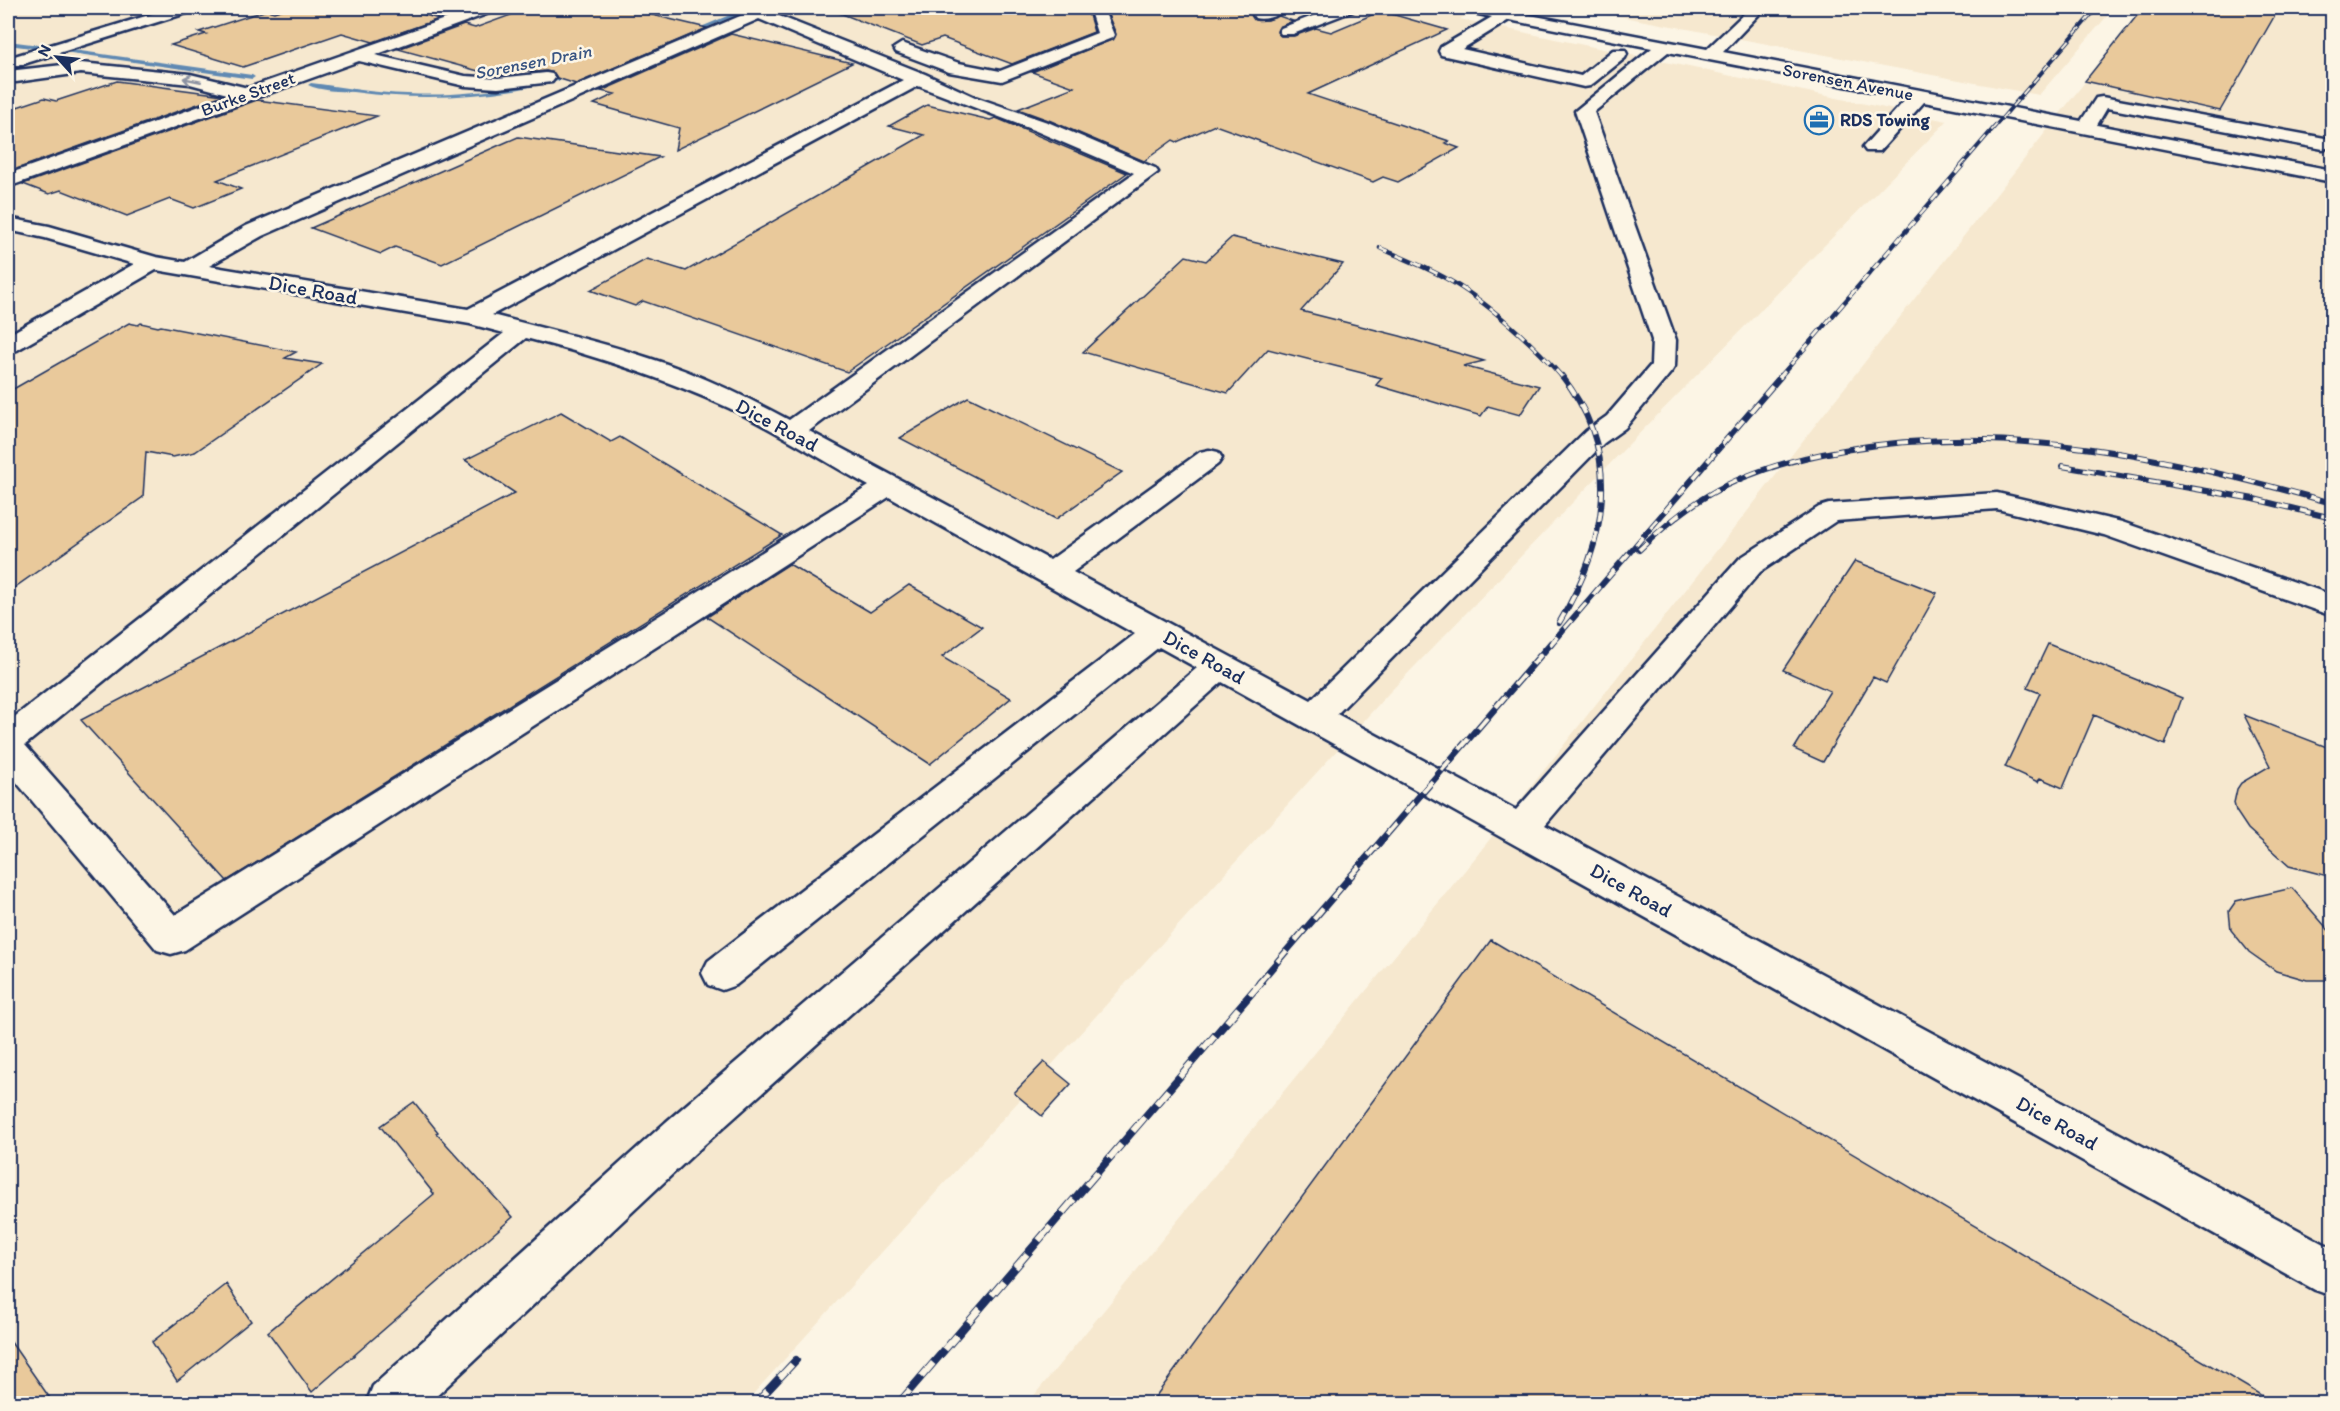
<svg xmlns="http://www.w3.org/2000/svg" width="2340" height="1411" viewBox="0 0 2340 1411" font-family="Itim,sans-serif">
<rect width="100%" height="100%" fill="#fcf5e5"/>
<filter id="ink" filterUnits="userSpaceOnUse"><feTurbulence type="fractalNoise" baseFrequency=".0167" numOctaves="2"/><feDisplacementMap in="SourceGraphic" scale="12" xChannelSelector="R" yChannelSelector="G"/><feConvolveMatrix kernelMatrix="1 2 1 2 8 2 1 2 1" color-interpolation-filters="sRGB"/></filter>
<g filter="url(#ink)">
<path fill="#f6e8cf" d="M8 8H1481L1460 19 1947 121 1631 442 1388 694 745 1403H8Z
M1576 8H2114L2039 95Z
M2143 8H2332V1403L1027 1404 1475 858Z"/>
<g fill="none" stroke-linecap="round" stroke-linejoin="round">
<path fill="#5f89b3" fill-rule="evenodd" d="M746 8H753L692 34 687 33Z
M8 41 47 46 50 48 47 50 8 45Z
M66 49 252 75 255 77 252 79 64 52Z
M575 73 577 74V76C503 97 429 102 353 92 339 91 320 91 308 85L311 83C343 87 375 93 407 94 464 97 520 88 575 73Z"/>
</g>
<path fill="#e9c99b" stroke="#1b2f5e" stroke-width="1.5" d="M287 8H401L439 19 373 42 342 33 243 67 171 45 206 34 199 32 267 10 274 12Z
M530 8H623L707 28 576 84 557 78 554 73 546 71 534 72 522 69 506 75H493L398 49 464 25 475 28Z
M832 8H1087L1094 32 1012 64 943 38 922 45 832 10Z
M1105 8H1249L1257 10 1251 14 1255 20H1268L1279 16 1293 21 1279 27 1277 32 1281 36H1294L1316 28 1331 32 1381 11 1447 30 1308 94 1449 141 1445 143 1459 148 1398 182 1383 177 1373 182 1215 125 1177 142 1173 140 1144 161 1051 121 1018 109 1074 87 1032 72 1114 39 1116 34Z
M2143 8H2279L2220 111 2085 81Z
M731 34 852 63 675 150 679 128 594 104 615 94 601 91Z
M117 81 223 95 8 172V110L44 98 56 101Z
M257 100 377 116 217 180 241 189 194 208 170 199 127 216 61 190 49 194 23 184Z
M927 105 990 120 996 118 1127 173 847 372 643 301 635 306 590 290 647 259 686 271 924 135 889 126Z
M518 137 660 157 442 264 395 247 381 254 311 228Z
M1232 237 1343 264 1301 311 1400 336 1484 361 1463 366 1539 386 1520 415 1488 406 1481 416 1376 385 1382 378 1268 349 1228 393 1083 352 1186 256 1206 261Z
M129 323 138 325 141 323 158 327 161 326 296 352 285 358 322 364 195 452 173 457 146 452 143 497 8 592V392Z
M968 397 1122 472 1056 519 900 438Z
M561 412 611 442 620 437 782 535 227 881 81 720 515 493 465 460Z
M1855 561 1937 593 1886 683 1873 677 1823 762 1794 749 1830 691 1783 670Z
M789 564 870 612 909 585 982 627 942 657 1011 698 930 764 707 617Z
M2048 644 2182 698 2165 745 2094 715 2063 788 2040 778 2038 782 2005 767 2040 693 2027 688Z
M2244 715 2332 749V877L2289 866 2248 829 2236 811 2234 803 2237 789 2241 783 2270 766Z
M2292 888 2332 934V980H2307L2276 971 2249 952 2231 930 2229 911 2236 901Z
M1491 940 2276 1404H1150Z
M1044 1062 1071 1084 1042 1116 1014 1093Z
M414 1102 438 1132 436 1133 513 1217 312 1392 268 1332 434 1194 380 1126Z
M226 1284 251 1321 177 1381 152 1342Z
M8 1338 54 1404H8Z"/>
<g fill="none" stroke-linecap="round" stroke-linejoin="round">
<g stroke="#1b2f5e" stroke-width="5">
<path id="minor" d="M172 8H195L193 11 17 66H8V58Z
M476 8H497L495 11 375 55 465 76 498 78 546 73 552 74 555 78 552 82 498 88 465 86 359 61 8 187V174L231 95 190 84 81 73 16 82 8 81V71L81 63 190 74 248 88Z
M759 8 925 74 975 97 1050 123 1155 168 1158 172 809 431 1050 560 1200 452 1209 450 1218 452 1222 458 1218 464 1073 572 1311 700 1586 431 1607 416 1651 365 1652 340 1575 111 1652 48 1509 20 1462 49 1581 76 1613 50H1625L1627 54 1625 58 1590 86 1584 87 1441 55 1439 51 1441 47 1492 17 1465 11 1464 8H1493L1707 49 1750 8H1765L1723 52 2081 121 2096 98 2102 97 2330 139 2332 143 2330 147 2323 149 2107 108 2097 125 2332 170V182L1924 102 1880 151H1866L1863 147 1907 98 1668 52 1594 112 1676 340 1675 366 1672 371 1625 428 1604 443 1337 714 1516 810 1740 558 1819 507 1829 504 1997 493 2122 522 2332 595V616L2104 535 1997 509 1836 521 1760 572 1545 825 2332 1248V1296L2315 1290 1222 682 696 1152 428 1404H366L373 1386 666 1122 1197 668 1159 647 736 985 722 990 708 985 702 973 708 961 1135 634 889 497 185 950 171 954 157 950 8 772V722L504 333 470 324 156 270 17 350 8 352V335L134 264 45 238 8 230V218L49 226 156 257 185 262 246 226ZM759 19 903 80 468 309 209 266 262 236ZM918 86 1036 131 1134 173 789 420C756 402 721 385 686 371 623 347 557 332 492 315ZM526 338C596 356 664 378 729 408 777 431 822 460 869 486L175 915 25 745Z
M1089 8H1103L1114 35 1112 38 1002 81 949 72 896 52 894 48 902 43 959 63 1000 71 1097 33Z
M1266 8H1287C1280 15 1265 21 1255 18L1253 15Z
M1334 8H1355L1353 11 1293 34H1281L1279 31 1281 28Z"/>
</g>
<use href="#minor" fill="#fcf5e5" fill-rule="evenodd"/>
<g stroke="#1b2f5e" stroke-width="4">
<path id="rail-far4" d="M1960 167 2097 8"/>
</g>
<g stroke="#1b2f5e" stroke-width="4.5">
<path id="rail-far3" d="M1380 248C1403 258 1426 267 1447 279 1486 301 1534 344 1563 378
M1779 378 1962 166"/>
</g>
<g stroke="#1b2f5e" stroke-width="6">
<path id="rail-far2" d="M2062 466 2254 499 2332 518
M1639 550C1661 529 1684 509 1710 494 1751 470 1797 458 1844 450 2009 421 2172 458 2332 503
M1559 623C1607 543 1624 455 1562 376
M1550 645 1781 376"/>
</g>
<g stroke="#1b2f5e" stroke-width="7">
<path id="rail-far1" d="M1259 983 1551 643"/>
</g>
<g stroke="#1b2f5e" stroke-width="8">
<path id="rail" d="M755 1404 796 1360
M898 1404 1261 982"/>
</g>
<use href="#rail-far4" stroke="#fcf5e5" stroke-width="2" stroke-dasharray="8" stroke-linecap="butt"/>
<use href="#rail-far3" stroke="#fcf5e5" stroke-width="3" stroke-dasharray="9" stroke-linecap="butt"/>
<use href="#rail-far2" stroke="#fcf5e5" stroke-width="4" stroke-dasharray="11" stroke-linecap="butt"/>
<use href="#rail-far1" stroke="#fcf5e5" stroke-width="4.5" stroke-dasharray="14" stroke-linecap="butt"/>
<use href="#rail" stroke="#fcf5e5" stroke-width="6" stroke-dasharray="18" stroke-linecap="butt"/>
</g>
<defs><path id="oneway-shaft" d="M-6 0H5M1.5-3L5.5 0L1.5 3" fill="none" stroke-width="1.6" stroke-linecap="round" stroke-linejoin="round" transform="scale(1.5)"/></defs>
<use stroke="#8c92a2" href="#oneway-shaft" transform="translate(192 80) rotate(-169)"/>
</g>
<defs>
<g id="office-ring" transform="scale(1.5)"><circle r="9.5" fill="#fcf5e5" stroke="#1f6fb2" stroke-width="1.5"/><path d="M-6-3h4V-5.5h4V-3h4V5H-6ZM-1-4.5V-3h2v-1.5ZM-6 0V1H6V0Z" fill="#1f6fb2"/></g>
</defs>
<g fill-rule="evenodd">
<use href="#office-ring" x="1819" y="120"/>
</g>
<g text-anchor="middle" stroke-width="5" stroke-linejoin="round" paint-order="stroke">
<g font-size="18" font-style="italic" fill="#385482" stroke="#fcf5e5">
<text transform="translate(533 62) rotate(-11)" y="6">Sorensen Drain</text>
</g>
<g font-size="18" fill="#1b2f5e" stroke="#fcf5e5">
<text transform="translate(1848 82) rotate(11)" y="6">Sorensen Avenue</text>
<text transform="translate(248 94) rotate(-20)" y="6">Burke Street</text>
</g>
<g font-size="18" font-weight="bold" fill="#1b2f5e" stroke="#fcf5e5" text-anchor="start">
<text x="1840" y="126">RDS Towing</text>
</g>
<g font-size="21" fill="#1b2f5e" stroke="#fcf5e5">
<text transform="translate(313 290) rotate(10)" y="7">Dice Road</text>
<text transform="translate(777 425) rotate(28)" y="7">Dice Road</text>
<text transform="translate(1204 657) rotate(29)" y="7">Dice Road</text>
<text transform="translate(1631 890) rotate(29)" y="7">Dice Road</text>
<text transform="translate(2057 1123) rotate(29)" y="7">Dice Road</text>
</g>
</g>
<rect width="2340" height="1411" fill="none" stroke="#fcf5e5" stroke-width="30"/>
<rect x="15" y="15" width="2310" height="1381" fill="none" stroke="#1b2f5e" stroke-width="2" filter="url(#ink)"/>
<g transform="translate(57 57) rotate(297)" stroke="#fcf5e5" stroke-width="4.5" paint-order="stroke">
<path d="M0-4.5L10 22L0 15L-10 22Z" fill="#1b2f5e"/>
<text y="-9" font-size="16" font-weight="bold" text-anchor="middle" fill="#1b2f5e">N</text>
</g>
</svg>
